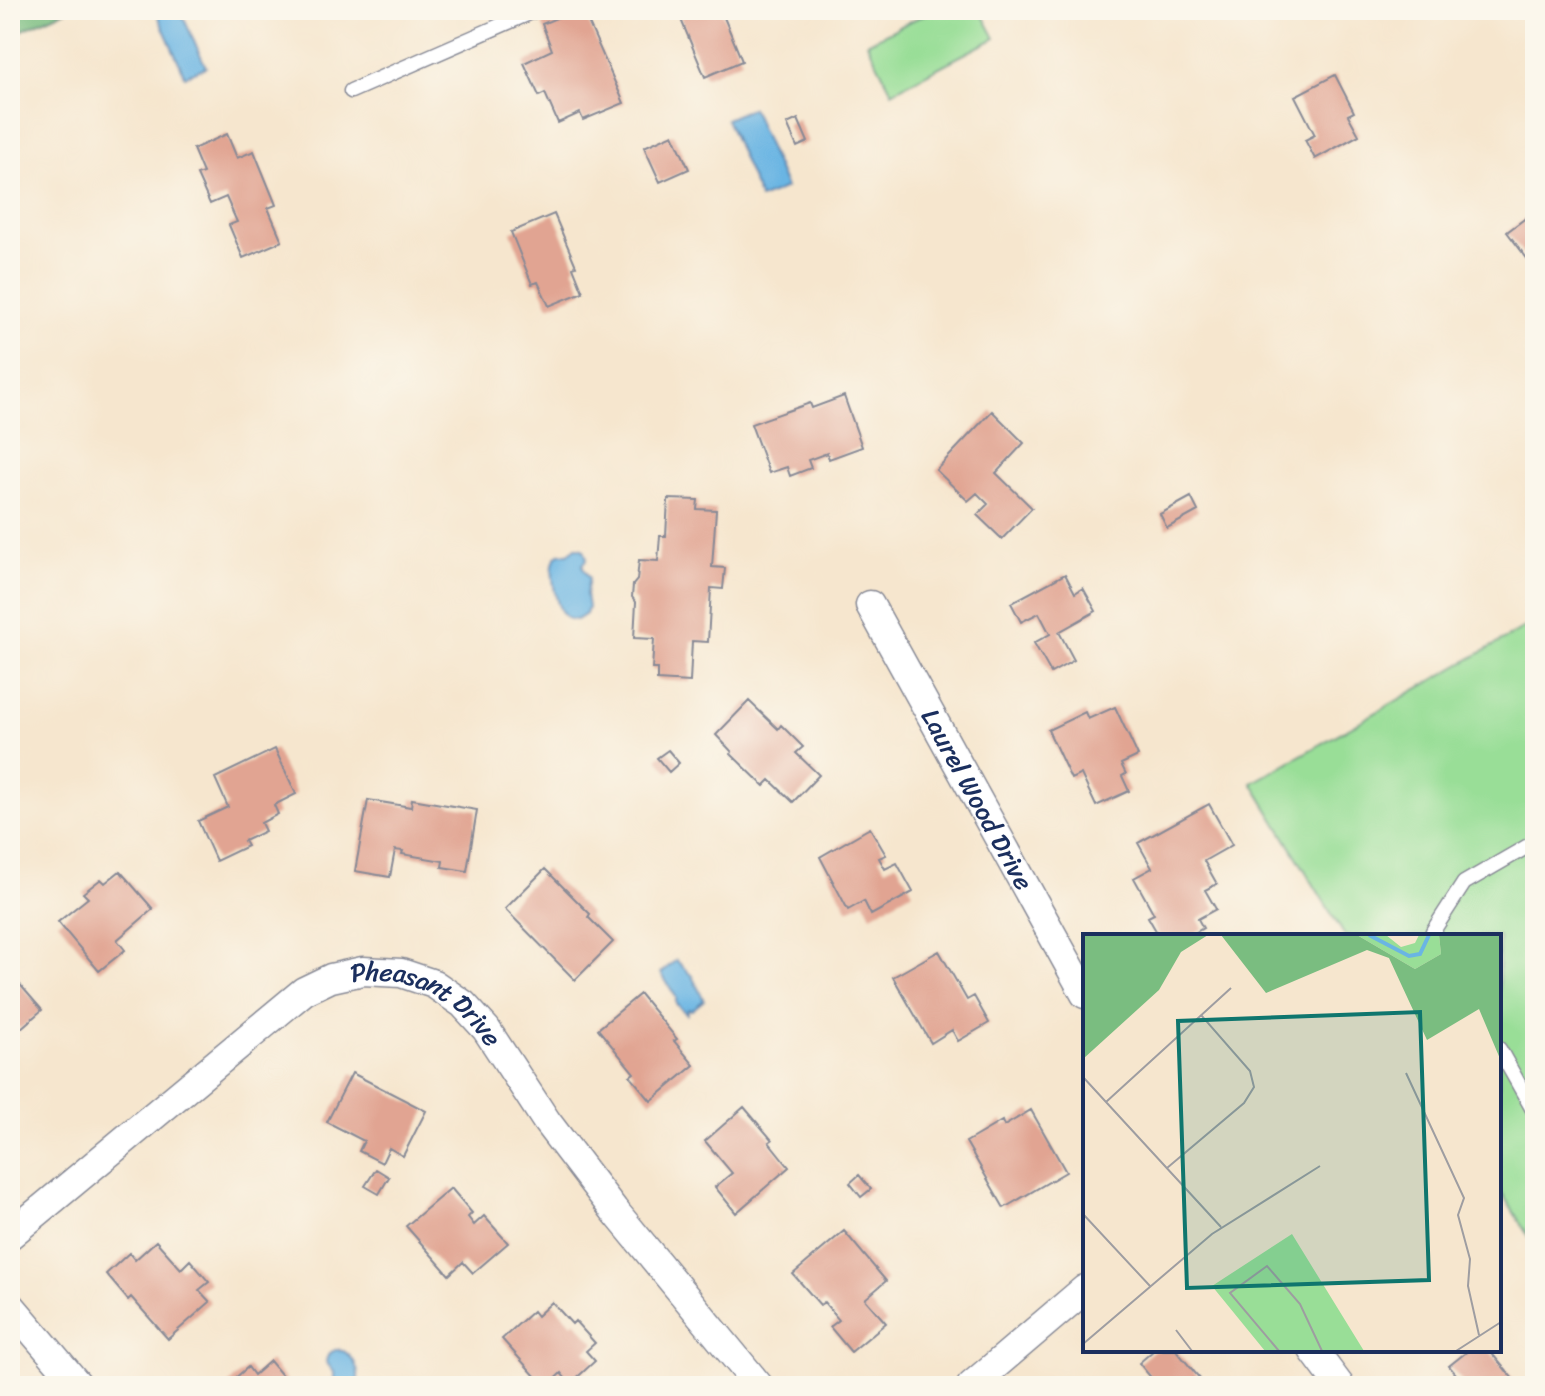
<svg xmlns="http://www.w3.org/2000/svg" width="1545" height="1396" viewBox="0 0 1545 1396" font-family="Sriracha,sans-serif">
<rect width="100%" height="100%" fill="#fbf7ec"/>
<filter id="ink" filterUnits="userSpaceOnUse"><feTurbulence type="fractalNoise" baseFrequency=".0125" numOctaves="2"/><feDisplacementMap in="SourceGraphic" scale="16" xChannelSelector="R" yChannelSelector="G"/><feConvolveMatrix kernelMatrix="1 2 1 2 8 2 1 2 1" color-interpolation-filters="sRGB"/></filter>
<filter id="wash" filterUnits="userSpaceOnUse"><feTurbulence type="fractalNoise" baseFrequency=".006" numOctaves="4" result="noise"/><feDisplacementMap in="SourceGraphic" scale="32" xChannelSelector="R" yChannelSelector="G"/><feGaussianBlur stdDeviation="1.8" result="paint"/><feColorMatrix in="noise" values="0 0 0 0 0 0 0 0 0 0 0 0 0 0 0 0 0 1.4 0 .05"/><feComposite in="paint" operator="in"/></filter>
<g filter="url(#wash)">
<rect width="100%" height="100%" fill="#f6e6ce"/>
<path fill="#99de97" stroke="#5a867a" stroke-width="2" d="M933 10H980L995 38 892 92 867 43Z
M1535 622V1247L1499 1188V936H1345L1252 783Z"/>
<path fill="#7abd80" stroke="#4a766f" stroke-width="2" d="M10 10H67L10 36Z"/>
<path fill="#6ab5e3" stroke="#4272a0" stroke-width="2" d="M171 10H180L206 67 185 76 158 16Z
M752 108 786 188 760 199 726 119Z
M575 548H580L584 550 587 559 582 566 589 578 586 594 588 608 586 614 577 620C571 619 568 620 564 615 556 607 548 566 556 557 560 552 563 554 568 554Z
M676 960 692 976 704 1000 692 1010 688 1009 687 1014 676 1004V997L661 973Z
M339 1349C354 1355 361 1370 357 1386H334V1372L326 1362C327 1354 331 1351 339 1349Z"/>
<g id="blocks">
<path fill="#e1a492" d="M575 10H583L624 103 583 120 580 113 558 123 545 93 539 96 524 63 552 50 542 24Z
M677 10H721L742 61 705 77Z
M1335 75 1354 112 1348 115 1359 135 1315 159 1305 140 1315 135 1295 96Z
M798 119 808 142 797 147 787 124Z
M227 134 237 158 254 151 276 205 268 208 282 241 243 258 229 225 237 222 226 197 210 204 197 175 203 173 193 149Z
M673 134 689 169 660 182 644 147Z
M1535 211V269L1507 232Z
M554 214 576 266 573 267 583 292 549 306 538 282 532 284 511 232Z
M844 396 862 447 829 459 827 453 808 460 811 468 790 476 787 467 769 473 751 424 810 403 812 408Z
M992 411 1024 443 996 473 1032 508 1002 539 977 515 988 504 977 493 968 501 936 470Z
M1191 497 1198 511 1167 528 1160 514Z
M668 499 698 500 697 509 716 510 712 567 725 568 723 589 711 588 708 642 692 641 690 682 657 680V669H652L654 639 634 638 636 602 632 597 633 585 637 580 639 560 658 561 660 536H666Z
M1065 574 1075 593 1083 588 1096 611 1059 632 1074 660 1051 673 1034 643 1050 634 1039 613 1021 622 1011 603Z
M749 701 778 729 781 725 803 747 796 753 819 775 793 802 770 780 764 786 731 754 732 752 716 735Z
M1115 707 1138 756 1121 764 1126 774 1122 776 1129 791 1096 806 1081 774 1071 779 1048 730 1085 712 1088 719Z
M275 749 296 794 274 805 278 814 261 823 265 831 244 841 247 846 216 861 198 821 228 807 215 778Z
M668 750 679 763 669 772 657 758Z
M412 799 477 810 467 871 442 867 443 861 402 854 403 851 395 850 390 877 355 871 368 800 411 807Z
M1209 804 1232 845 1204 861 1217 884 1205 890 1216 909 1198 919 1203 928 1189 936H1159L1148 917 1154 914 1134 878 1152 868 1138 843Z
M870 828 886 855 879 858 885 869 897 863 913 892 871 915 864 901 848 910 820 857Z
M545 869 590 914 588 917 613 942 575 980 505 909Z
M120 871 153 909 117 940 125 950 99 971 58 922 88 898 83 893 101 879 105 883Z
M939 951 967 1000 974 996 989 1023 958 1041 952 1030 931 1043 893 977Z
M10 973 42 1010 20 1029 14 1022 10 1026Z
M640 994 677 1039 674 1041 694 1065 651 1101 630 1076 634 1073 598 1029Z
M352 1073 426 1111 403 1156 389 1148 382 1163 359 1151 364 1141 327 1122Z
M744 1107 772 1140 769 1142 789 1167 736 1213 715 1187 732 1173 705 1141Z
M1031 1110 1066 1172 1004 1208 966 1142 1002 1121 1004 1126Z
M376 1169 389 1177 379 1194 365 1186Z
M859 1175 871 1189 861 1197 850 1183Z
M451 1188 472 1213 468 1217 474 1225 484 1216 508 1243 473 1273 463 1262 449 1275 406 1226Z
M844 1231 886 1281 865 1299 886 1323 851 1352 830 1327 839 1320 824 1302 820 1305 793 1274Z
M156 1241 181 1269 190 1260 209 1282 199 1290 210 1302 168 1339 131 1297 128 1300 106 1274 129 1253 135 1260Z
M552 1302 572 1324 575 1321 595 1343 586 1351 595 1361 570 1384 561 1373 547 1386H544L502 1339 533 1311 537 1316Z
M1154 1350H1176L1206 1386H1158L1139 1363Z
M1469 1350H1489L1519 1386H1466L1449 1366Z
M270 1361 291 1386H226L248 1367 254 1375Z"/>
</g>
</g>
<g filter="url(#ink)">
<use href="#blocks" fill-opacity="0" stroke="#888a96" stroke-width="2"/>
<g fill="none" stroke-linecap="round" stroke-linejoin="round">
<g stroke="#888a96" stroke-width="17">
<path id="service" d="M351 91 536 10
M1436 936 1433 931 1464 883 1535 842
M1499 1049 1535 1113"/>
</g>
<g stroke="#888a96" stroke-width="31">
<g id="minor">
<path id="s1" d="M870 605 1085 994"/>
<path id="s2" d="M10 1235 304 991 331 978 363 971 401 973 434 984 463 1004 486 1029 547 1122 614 1210 759 1386"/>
<path d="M10 1305 79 1386"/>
<path d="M1313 1350 1340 1386"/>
<path d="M971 1386 1085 1289"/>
</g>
</g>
<use href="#service" stroke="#fff" stroke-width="14"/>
<use href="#minor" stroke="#fff" stroke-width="28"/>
</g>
</g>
<g text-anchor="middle" stroke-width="6" stroke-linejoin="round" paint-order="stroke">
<g font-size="26" fill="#1b2f5e" stroke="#fbf7ec">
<text dy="9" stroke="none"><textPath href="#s1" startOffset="222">Laurel Wood Drive</textPath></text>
<text dy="9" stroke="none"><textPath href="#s2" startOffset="518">Pheasant Drive</textPath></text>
</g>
</g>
<g transform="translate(1083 934)">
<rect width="418" height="418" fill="#f6e6ce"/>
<path d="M274 1H303L318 13 332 9 336 1H356L358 20 332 35ZM209 300 281 417H182L129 352Z" fill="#99de97"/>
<path d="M0 1H125L98 18 76 56 0 125ZM138 1H274L332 35 358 20 356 1H418V127L396 75 344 106 306 24 284 16 183 59Z" fill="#7abd80"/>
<path fill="none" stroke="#6ab5e3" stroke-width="4" d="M286 1 326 22 337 20 346 1"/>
<path fill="none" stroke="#9e9da1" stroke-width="2" d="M323 139 381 264 375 281 387 325 385 352 396 401M0 143 138 293M23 168 148 54M84 234 161 169 171 153 167 137 118 81M0 280 67 352M93 396 109 417M0 410 129 300 237 232M196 417 147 359 184 332 217 370 239 417M373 417 418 388"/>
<path fill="#0f766e" fill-opacity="0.15" stroke="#0f766e" stroke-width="4" d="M337 78 346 346 104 354 95 87Z"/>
<rect width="418" height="418" fill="none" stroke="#1b2f5e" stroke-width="4"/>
</g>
<rect width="1545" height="1396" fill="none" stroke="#fbf7ec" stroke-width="40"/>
</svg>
